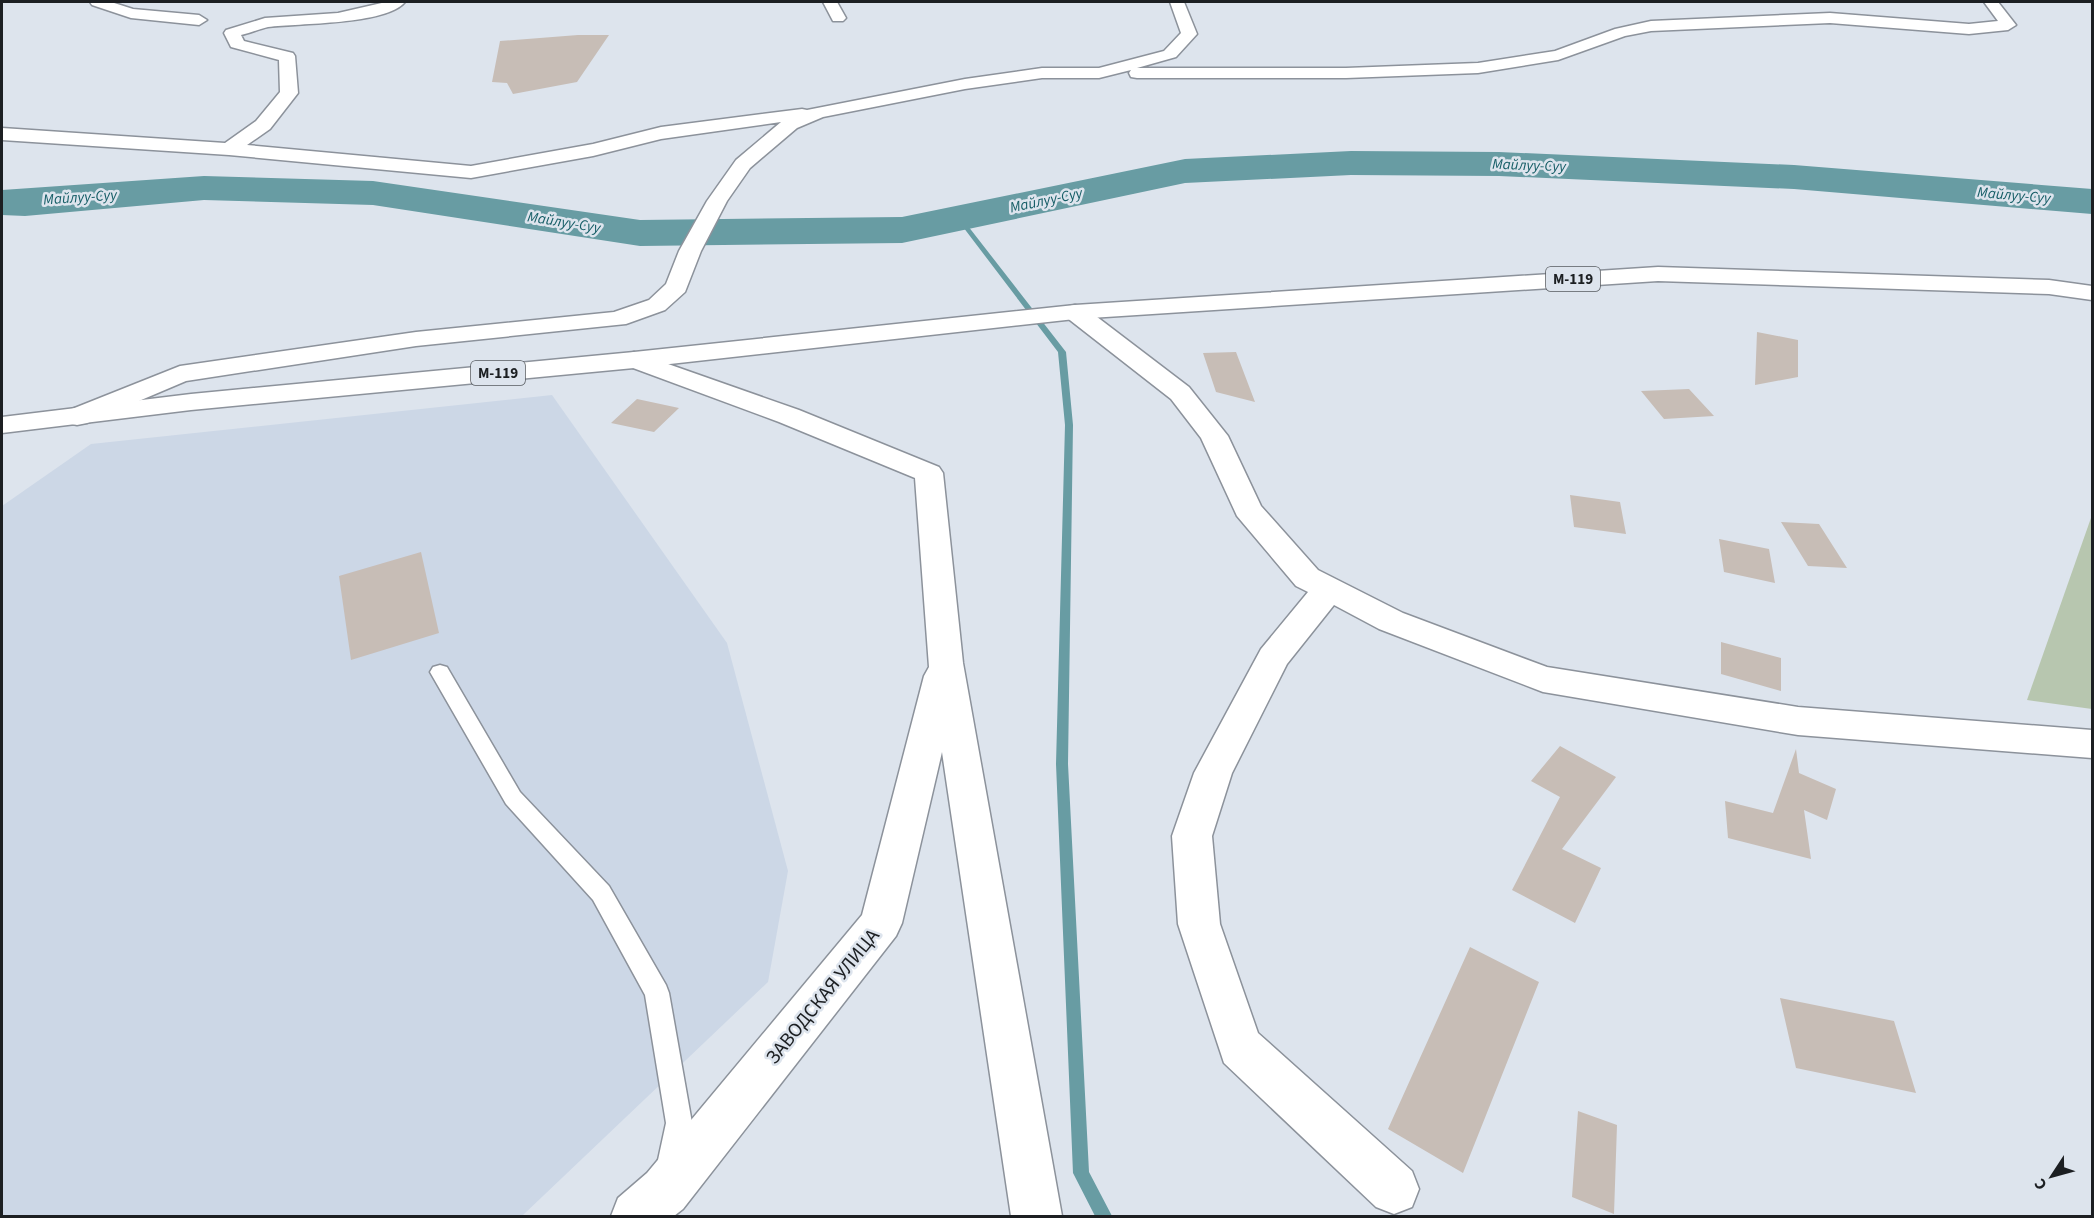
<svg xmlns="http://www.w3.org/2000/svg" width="2094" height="1218" viewBox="0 0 2094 1218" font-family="'Source Sans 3',sans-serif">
<rect width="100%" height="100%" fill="#dde4ed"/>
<path fill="#ccd7e6" d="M552 395 727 643 788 871 768 982 522 1216H2V506L91 444Z"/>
<path fill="#b7c6af" d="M2092 515V709L2027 700Z"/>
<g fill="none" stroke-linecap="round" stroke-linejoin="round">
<path fill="#689ca3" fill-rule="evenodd" d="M957 217H961L1066 352 1073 425 1068 764 1089 1172 1112 1216H1095L1073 1173 1056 764 1065 425 1058 352 957 219Z"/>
<path fill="#689ca3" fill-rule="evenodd" d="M1351 151 1499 152 1794 165 2092 189V214L1794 189 1499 176 1351 175 1185 183 902 243 640 246 373 205 204 200 25 216 2 215V190L204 176 373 181 640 220 902 217 1185 159Z"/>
</g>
<path fill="#c7bdb6" d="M578 35H609L577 82 513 94 507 83 492 82 500 41Z
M1757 332 1798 340V377L1755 385Z
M1236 352 1255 402 1216 392 1203 353Z
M1689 389 1714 416 1664 419 1641 391Z
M637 399 679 408 654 432 611 423Z
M1570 495 1620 502 1626 534 1574 527Z
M1781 522 1819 524 1847 568 1808 566Z
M1719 539 1769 549 1775 583 1724 572Z
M421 552 439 633 351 660 339 576Z
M1721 642 1781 658V691L1721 674Z
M1560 746 1616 777 1562 849 1601 868 1575 923 1512 890 1560 797 1531 781Z
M1796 749 1799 773 1836 789 1827 820 1804 810 1811 859 1728 838 1725 801 1773 813Z
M1470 947 1539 982 1463 1173 1388 1129Z
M1780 998 1894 1021 1916 1093 1796 1068Z
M1578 1111 1617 1125 1614 1214 1572 1197Z"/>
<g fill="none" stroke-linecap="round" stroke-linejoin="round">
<g stroke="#8c929b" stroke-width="3">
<path id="lane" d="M440 665 447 667 520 792 609 886 666 985 669 993 692 1123 681 1170 671 1173 661 1170 658 1160 666 1123 645 995 593 900 506 804 430 672 433 667Z"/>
</g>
<g stroke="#8c929b" stroke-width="3">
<path id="street" d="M90 2H111L133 9 199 15 207 20 199 25 131 18 92 5Z
M386 2H405C386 25 299 23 268 27 259 29 250 33 241 35L244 41 293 53 295 56 298 93 270 129 247 145 471 166 593 144 661 127 802 109 807 110 965 79 1042 68H1099L1164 51 1181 33 1170 2H1184L1197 34 1176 57 1137 68H1346L1478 63 1555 51 1615 29 1651 21 1830 13 1969 24 1998 21 1984 2H1998L2016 25 2008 30 1969 34 1830 23 1651 31 1625 36 1558 60 1478 73 1346 78H1137L1131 77 1129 73 1131 70 1099 78H1042L965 89 823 117 797 128 750 168 727 201 701 251 685 292 665 310 626 324 416 346 186 381 87 423 77 425 67 423 63 417 67 411 180 366 416 332 614 312 649 300 666 284 679 251 707 201 736 160 781 122 661 139 593 156 471 178 229 155 2 140V128L225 143 256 121 280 92 279 60 231 47 224 33 226 30 265 18 338 13Z
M823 2H837L846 18 843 21H833Z
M1075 305 1084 307 1189 387 1228 436 1261 506 1318 570 1403 613 1547 667 1798 707 2092 730V758L1798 735 1543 692 1379 629 1334 605 1287 664 1232 773 1212 836 1220 924 1258 1033 1412 1171 1419 1189 1412 1207 1394 1214 1376 1207 1224 1063 1178 924 1172 836 1194 773 1261 649 1308 592 1296 586 1237 516 1201 438 1171 399 1066 317 1063 312 1066 307Z
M634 352 799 410 939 467 943 473 963 663 1062 1216H1011L942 752 902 923 896 936 683 1209 674 1216H611L618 1198 647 1173 862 915 924 676 929 667 915 478 779 422 625 365 621 360 625 355Z"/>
</g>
<g stroke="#8c929b" stroke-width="3">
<path id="primary" d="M1658 267 2049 280 2092 286V300L2049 294 1658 281 1075 319 634 368 191 410 2 433V417L191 394 634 352 1075 305Z"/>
</g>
<use href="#lane" fill="#fff" fill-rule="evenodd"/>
<use href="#street" fill="#fff" fill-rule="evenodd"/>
<use href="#primary" fill="#fff" fill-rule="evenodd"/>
</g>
<g text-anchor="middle" stroke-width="5" stroke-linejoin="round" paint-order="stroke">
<g font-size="15" font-style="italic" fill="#155d66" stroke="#dde4ed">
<text transform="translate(1529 165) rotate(2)" y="5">Майлуу-Суу</text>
<text transform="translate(2014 195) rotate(5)" y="5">Майлуу-Суу</text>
<text transform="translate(80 197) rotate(-4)" y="5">Майлуу-Суу</text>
<text transform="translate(1046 200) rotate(-12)" y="5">Майлуу-Суу</text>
<text transform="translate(564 222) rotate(9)" y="5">Майлуу-Суу</text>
</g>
<g fill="#dde4ed" stroke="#565a5f" stroke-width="1.5">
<rect x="1546" y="267" width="54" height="24" rx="4.5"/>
<rect x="471" y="361" width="54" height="24" rx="4.5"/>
</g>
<g font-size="15" font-weight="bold" fill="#1c1f22">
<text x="1573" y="284">М-119</text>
<text x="498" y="378">М-119</text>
</g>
<g font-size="20" fill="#1c1f22" stroke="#dde4ed">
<text transform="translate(822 996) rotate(-51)" y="7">ЗАВОДСКАЯ УЛИЦА</text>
</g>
</g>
<rect width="2094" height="1218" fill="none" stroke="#1c1f22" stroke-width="6"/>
<g transform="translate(2052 1176) rotate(234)" stroke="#dde4ed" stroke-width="4.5" paint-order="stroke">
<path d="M0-4.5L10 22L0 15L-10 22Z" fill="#1c1f22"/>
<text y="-9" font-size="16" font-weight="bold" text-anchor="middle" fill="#1c1f22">С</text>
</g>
</svg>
